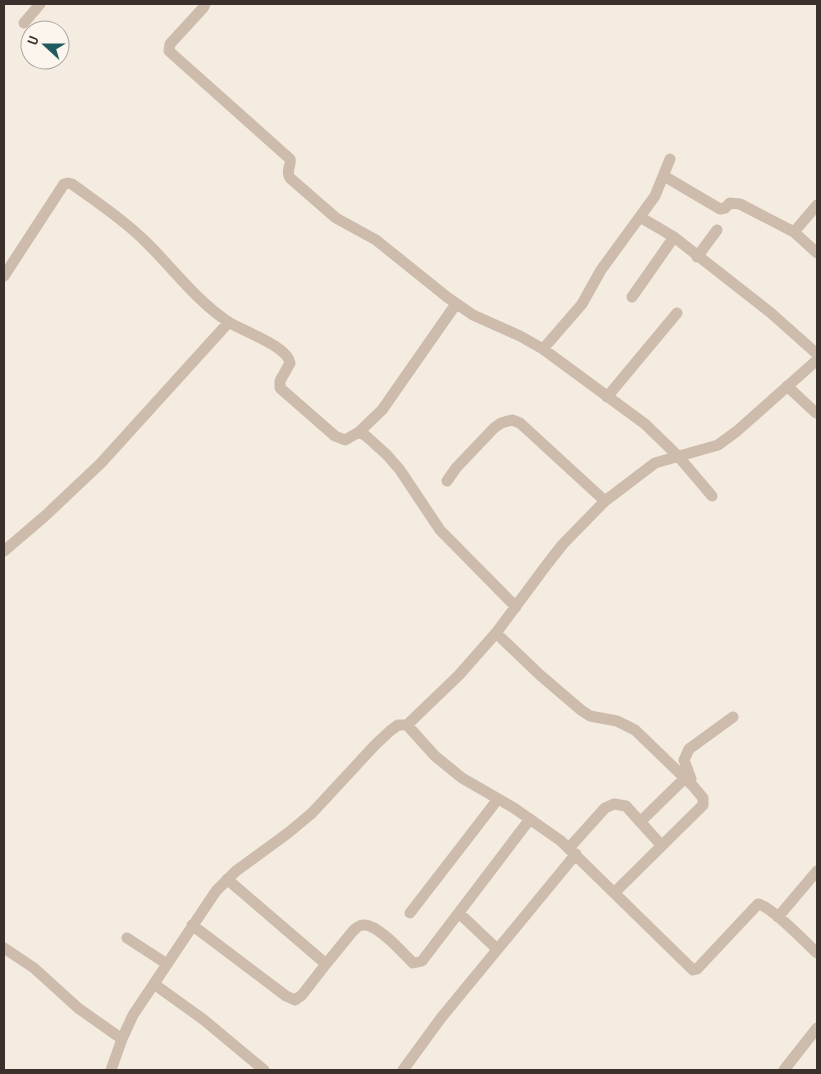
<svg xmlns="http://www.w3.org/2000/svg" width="821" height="1074" viewBox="0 0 821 1074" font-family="'Archivo Narrow',sans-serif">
<rect width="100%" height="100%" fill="#f4ebe1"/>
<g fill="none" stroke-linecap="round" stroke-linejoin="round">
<path stroke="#cdbbac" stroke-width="11" d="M205 4 203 8 170 44 169 51 290 159C292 165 285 171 290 178L336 218 376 240 447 297 473 315 520 336 543 349 645 424 678 456 712 496
M24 23 40 4
M664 176 720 209 725 208 730 203 740 204 794 232 817 253
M640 217 674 237 771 313 817 354
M794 232 817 205
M697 257 717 230
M4 276 64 184 68 183 72 184C98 203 125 221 148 244 174 270 196 300 227 321 241 331 287 345 290 363L280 381V388L335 436 345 440 359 432 366 436 387 455 400 470 440 530 516 607
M632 297 674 237
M543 349 582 304 601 270 655 196 670 159
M787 386 816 413
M607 397 677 313
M359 432 382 410 456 304
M447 481 456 468 494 428 501 423 512 420 520 423 605 501
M4 551 45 516 101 463 229 322
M496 633 540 675 581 710 590 716 617 721 635 730 693 786 703 798V805L614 893
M407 725 435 756 462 778 514 808 561 841 693 970 697 969 758 904C771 906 805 942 817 953
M691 779 684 760 689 749 733 717
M640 822 685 778
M569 848 605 808 614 804 626 806 662 846
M227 879 326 964 353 931C356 928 359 925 363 925 377 923 403 953 413 963L422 961 530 819
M410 913 498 799
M459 913 497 949
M778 917 817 871
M192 925 286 996 295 1000 302 995 326 964
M127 938 167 964
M4 948 34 968 78 1008 122 1039
M154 984 204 1020 264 1070
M111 1070 122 1039 133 1015 216 891 236 871 288 833 312 813 375 745 390 731 398 725H407L459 675 496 633 548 563 563 544 605 501 655 463 718 445 737 431 817 360
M403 1070 441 1018 576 854
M784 1070 817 1028"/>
</g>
<rect width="821" height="1074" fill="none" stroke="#3b302b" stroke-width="10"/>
<g transform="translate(45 45) rotate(291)"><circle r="24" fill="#fbf5ee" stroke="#aea6a0"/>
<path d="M0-4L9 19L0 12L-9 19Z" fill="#1f5a5e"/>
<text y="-8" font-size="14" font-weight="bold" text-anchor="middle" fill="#3b302b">U</text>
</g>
</svg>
